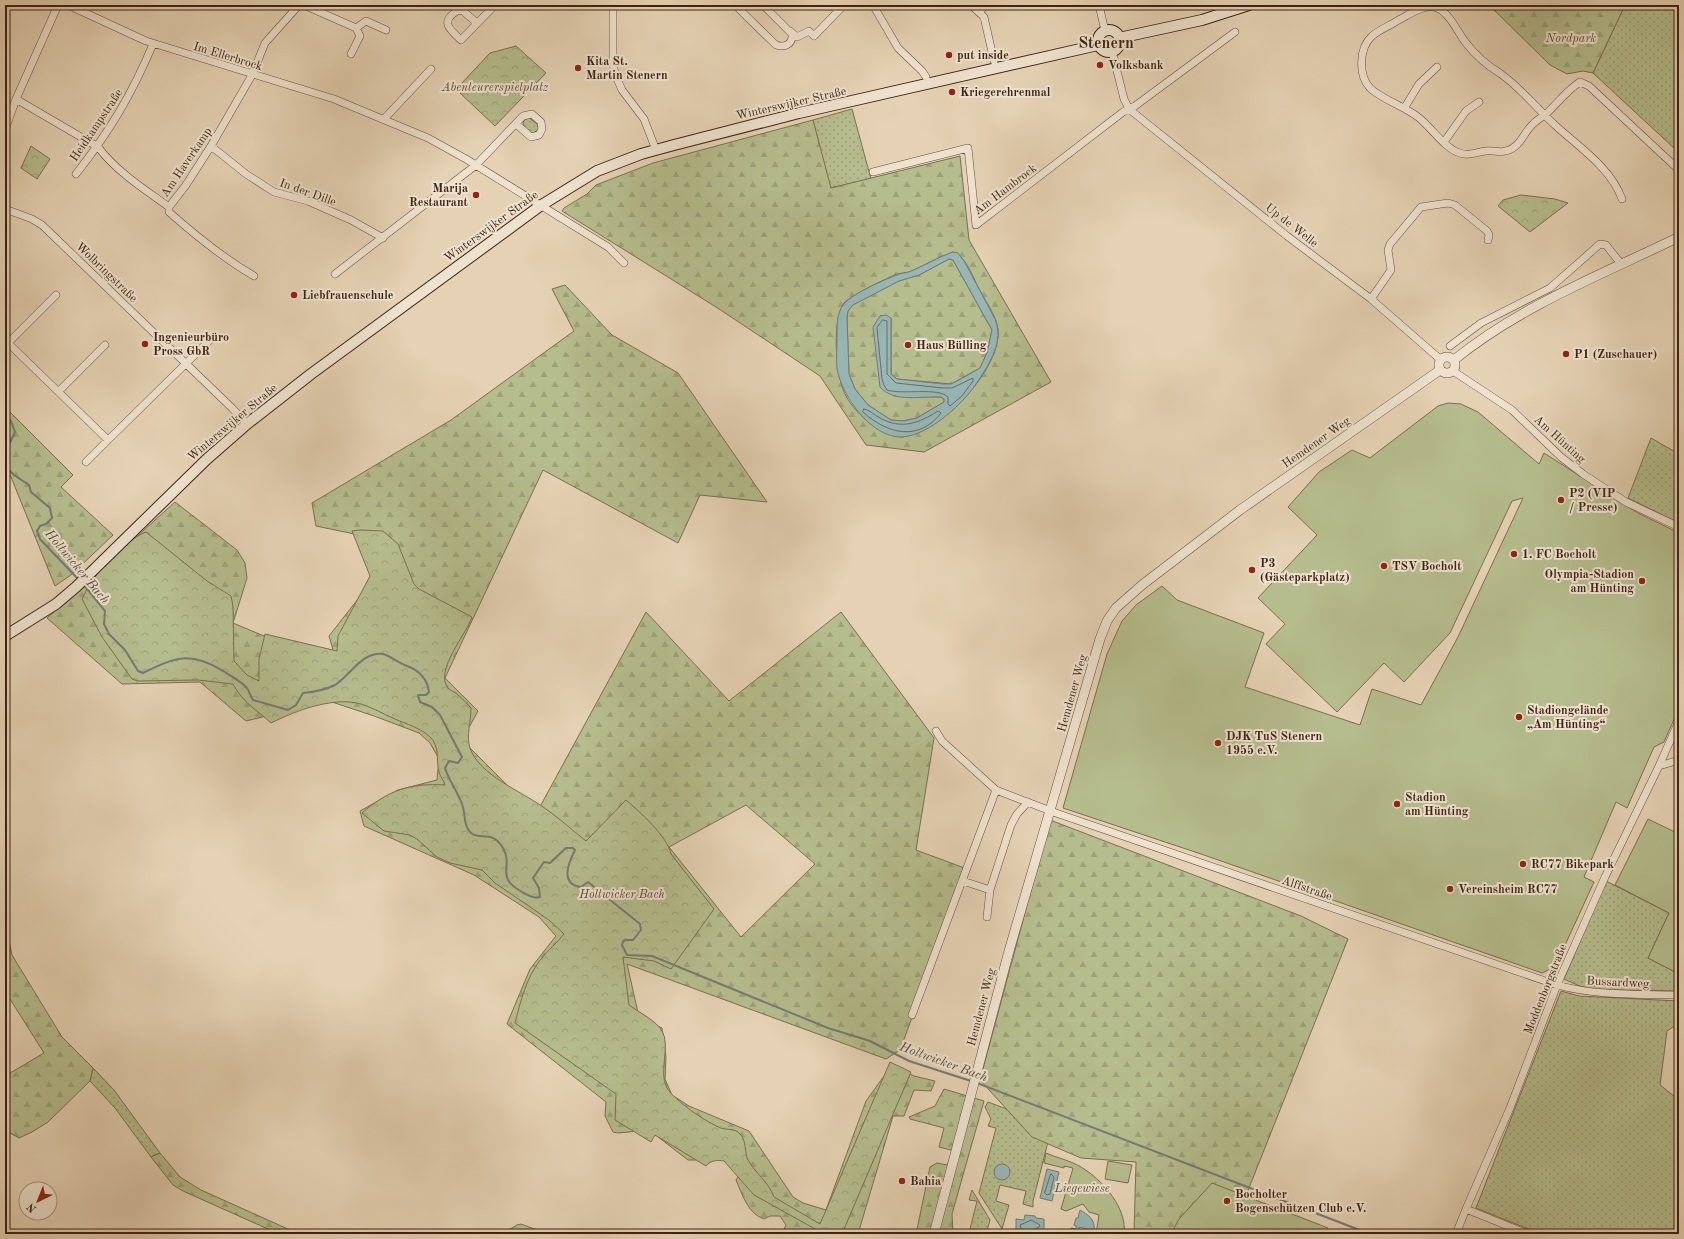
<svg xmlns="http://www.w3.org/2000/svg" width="1684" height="1239" viewBox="0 0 1684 1239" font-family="'Old Standard TT',serif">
<defs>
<pattern id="grass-dots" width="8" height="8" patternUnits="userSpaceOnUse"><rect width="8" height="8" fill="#b5bc8d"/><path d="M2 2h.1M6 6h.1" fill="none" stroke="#9da179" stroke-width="1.8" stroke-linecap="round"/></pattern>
<pattern id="forest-firs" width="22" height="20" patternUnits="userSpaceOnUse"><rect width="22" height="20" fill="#b5bc8d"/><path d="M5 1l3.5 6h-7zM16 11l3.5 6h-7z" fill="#9da179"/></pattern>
<pattern id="park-crowns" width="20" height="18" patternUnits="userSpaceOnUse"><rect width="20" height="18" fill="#b5bc8d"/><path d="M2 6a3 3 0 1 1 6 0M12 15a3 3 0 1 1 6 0" fill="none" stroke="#9da179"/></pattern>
</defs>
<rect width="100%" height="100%" fill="#e5d2b4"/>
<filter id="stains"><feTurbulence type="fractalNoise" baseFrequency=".005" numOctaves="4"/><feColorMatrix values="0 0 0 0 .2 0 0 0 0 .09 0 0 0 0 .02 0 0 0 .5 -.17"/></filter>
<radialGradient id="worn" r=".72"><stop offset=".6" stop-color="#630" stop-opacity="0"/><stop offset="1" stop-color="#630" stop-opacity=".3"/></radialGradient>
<path fill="url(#grass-dots)" stroke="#7a6f50" d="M1625 5H1679V142L1675 149 1593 73Z
M852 109 871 179 830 188 813 120Z
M528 117 537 124 539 129 532 134 524 127 523 122Z
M1651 438 1679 454V523L1628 498Z
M1606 881 1669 913 1648 958 1679 974V991L1600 990 1584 988 1564 979Z
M1561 991 1579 996 1679 1001V1023L1667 1031 1660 1085 1679 1100V1234H1541L1476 1208Z
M93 1068 114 1090 160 1153 151 1157 115 1108 90 1081Z
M988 1102 1052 1126 1033 1201V1207L1023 1204 1026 1191 1000 1185 996 1201 1009 1205 1002 1229 979 1193 996 1128 988 1126 991 1119 985 1107Z
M972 1190 990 1220 986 1234H957V1232L969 1233 977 1201 969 1200Z"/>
<path fill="url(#forest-firs)" stroke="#7a6f50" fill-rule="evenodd" d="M1489 5H1625L1593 73 1583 71 1567 74 1550 65Z
M813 120 831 188 960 156 969 240 1051 382 924 452 866 445 820 376 716 307 562 211 564 208 587 194 596 185 653 163ZM953 252C965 256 972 274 977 285 984 300 1001 320 998 338 993 377 941 431 902 437 896 437 887 433 882 430 865 422 847 404 842 386 836 367 832 320 844 303 850 296 887 278 897 274 901 273 905 273 909 272 924 266 938 257 953 252Z
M949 259 953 260 992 330 987 353 980 368 951 384 897 379 891 374V318L880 316 895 396 941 397 944 399V402L917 418 903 421 891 420 868 405 855 389 849 374 847 318 848 311 852 305 899 281 919 275Z
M565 285 612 335 678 373 767 502 700 495 678 543 543 470 445 678 478 711 462 740 536 814 646 612 729 701 841 612 934 738 916 850 967 869 900 1050 886 1059 627 964 639 1017 662 1028 666 1057 665 1079 672 1095 689 1106 749 1131 793 1197 803 1203 826 1210 866 1101 892 1065 914 1076 935 1081 931 1091 914 1090 904 1116H893L858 1234H782L786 1225 780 1216H770L764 1219C748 1214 742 1194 736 1180L740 1174 730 1155 712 1160H688L649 1130 618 1133 613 1132 605 1116 606 1102 507 1024 530 969 556 936 539 917 474 875 364 826 360 811 398 790 437 780 439 759 430 743 419 733 374 716 329 701 246 721 200 682 122 684 47 618 175 502 237 550 245 563 247 578 233 623 338 667 329 636 376 576 364 536 316 526 312 503 451 420 574 331 552 289ZM746 805 815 864 741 937 669 847Z
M5 407 73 475 61 487 113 535 71 575 55 586 11 477 5 467Z
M1050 820 1301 916 1348 939 1239 1213 1180 1234H1134L1136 1162 1081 1158 1032 1137 980 1080Z
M5 921 12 955 62 1037 93 1068 90 1081 48 1122 32 1132 19 1138 5 1130V1076L44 1053 5 991Z
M944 1089 984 1101 952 1214 953 1234H916L930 1167 937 1163 947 1165 952 1154 951 1150 939 1147 944 1128 910 1119 909 1117 935 1106Z
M160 1153 180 1177 201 1190 299 1234H279L183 1191 173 1185 151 1157Z
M521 1224 548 1234H502L517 1225Z"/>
<path fill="url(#park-crowns)" stroke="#7a6f50" d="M516 46 546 73 495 126 460 93 464 89 460 85 490 53Z
M31 146 50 159 37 179 21 168Z
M1521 195 1555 199 1568 203 1530 232 1498 206 1503 200Z
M360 530 383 531 398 544 414 584 419 589 472 617C466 635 434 671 448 688 451 691 455 692 458 695 463 699 467 704 471 708 471 721 466 736 470 748 479 775 521 791 543 807 558 817 572 830 586 841L626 800C640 812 667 836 671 854L714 909 671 969 654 961 623 957 629 1005C637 1011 658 1022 662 1031 671 1045 658 1073 667 1088 674 1100 707 1123 721 1128 727 1130 735 1128 740 1134 747 1141 744 1152 748 1160 756 1174 768 1181 774 1197L820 1224 890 1062 911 1072 842 1234H824L754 1195 724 1161C717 1160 711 1160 706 1166L655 1135 651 1142 615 1120 616 1094 515 1023C521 1000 526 978 541 959 548 950 557 943 564 934L549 920 495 883 482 870 450 863 437 857 417 839 410 835 384 831 362 813C388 790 411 783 445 785 444 781 440 776 439 772 436 760 440 746 430 737 421 728 406 724 395 719 381 713 365 703 350 702 324 700 293 712 271 723 256 709 243 703 233 684L198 680 138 681 132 679 102 637 82 599C86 591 90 583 95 577 105 564 131 537 146 532L207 581 231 596 233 606 234 661 247 675 259 681V659L265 634 337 651 338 636 370 576 352 531Z"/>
<path fill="#b5bc8d" stroke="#7a6f50" d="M1448 403 1461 404 1478 412 1539 464 1544 453 1638 513 1679 533V708L1664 742 1654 747 1627 808 1616 802 1584 877 1594 882 1555 967 1542 973 1201 854 1063 808 1107 654 1122 621 1136 605 1162 586 1177 600 1264 633 1245 687 1360 725 1372 689 1421 705 1458 637 1523 498 1512 501 1450 633 1404 682 1384 663 1337 712 1266 644 1285 624 1258 598 1317 535 1288 507 1319 472 1352 450 1370 458 1438 406Z
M1648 819 1679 834V974L1648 958 1669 913 1615 885Z
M1046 1153C1055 1157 1064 1159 1073 1163 1097 1173 1128 1206 1124 1234H1096L1099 1215 1089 1212 1083 1204 1066 1211 1061 1209 1073 1168 1064 1166V1168L1044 1163Z
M1108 1161 1132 1165 1128 1183 1105 1179Z
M1212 1183 1328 1228 1326 1234H1171L1179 1219Z"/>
<path fill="#97b6b4" stroke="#747b74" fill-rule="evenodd" d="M953 252 958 253 964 261 995 319C1004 341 990 363 978 381 964 403 930 435 902 437 871 438 842 396 837 369 836 360 837 348 837 339 837 328 836 313 844 304 853 293 884 280 897 275 901 273 905 273 909 272 924 266 938 257 953 252ZM949 259 953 260 992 330 987 353 980 368 959 380 951 384H943L897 379 891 374V318L886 315 880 316 873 327 880 387C894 403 922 396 941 397L944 399V402L917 418 903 421 891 420 868 405 855 389 849 374 847 318 848 311 853 305 899 281 919 275Z
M994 1172a8 8 0 1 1 16 0a8 8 0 1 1-16 0Z
M1047 1169 1059 1172 1052 1201 1040 1198Z
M1080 1210C1087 1214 1096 1219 1094 1231L1079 1227 1081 1234 1070 1233 1071 1228 1076 1229V1226L1074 1225 1076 1218H1078Z
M1025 1215 1035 1216 1036 1218 1044 1219V1230L1036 1232 1035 1234H1019L1016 1232V1219L1024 1220Z"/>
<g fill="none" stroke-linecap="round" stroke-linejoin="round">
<path stroke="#6b6c64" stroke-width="1" d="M883 320 887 321V374L896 383 943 388H952L973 378V381L962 396 950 406 948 404V397C938 387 903 395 887 390L884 385 882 379 877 328Z
M864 409C870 410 874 415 880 418 902 430 919 423 938 411L941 413C919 442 887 434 863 412Z
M1051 1174 1054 1177 1050 1194 1047 1195 1045 1193Z
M1023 1234 1020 1225 1031 1220 1040 1225 1039 1227 1033 1230 1032 1234"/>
<path stroke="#747b74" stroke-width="2" d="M5 415 11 421 15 432 5 453
M5 466 14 475 29 485 31 492 50 508 52 518 46 524 40 526 37 531 40 539 79 580
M84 585 105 611 104 624 109 634 125 650 138 671 143 673C175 657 191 651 223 671 231 676 240 681 246 687 250 691 250 696 253 700L288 710 296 705 303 693C314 692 325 690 335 685 350 676 362 651 383 654 390 656 399 663 407 666 419 670 428 680 429 692L426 695H418L420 702 432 707 440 715 462 757 458 763 449 761 445 768C449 781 458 792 462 804 466 814 463 826 471 833 480 841 492 829 503 848 514 868 494 876 522 892 528 895 533 899 540 897L539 888 533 878 544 862 550 863 566 848H573L575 850C569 862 559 884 581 887L588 882 640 924 641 930 633 940H625L623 942 622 945 627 955 652 956 828 1028 870 1041 909 1061 971 1081
M977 1083 1370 1234"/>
<g stroke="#684e3b" stroke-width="8">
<path id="minor" d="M68 5 146 41 334 99 428 138 466 159 608 247 624 263
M304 5 356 28 360 36 351 54
M613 5V63L615 74 622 90 644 119 656 150
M735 5 776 45C785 48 793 44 792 34L763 5
M831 5 838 11
M873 5 898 48 922 71 926 77
M971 5 984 17 994 61
M1099 5 1105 31
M979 12 986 5
M477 23 463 11 459 10C439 21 449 29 461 40L495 5
M356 28 366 21 386 30
M790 31 797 37 809 31 814 36 844 5
M1112 51 1124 99 1129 109 1287 236 1371 299 1441 360
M16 99 98 147C116 171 144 189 169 207
M1405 107 1419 84 1437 67
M384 119 431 69
M5 130 16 99 58 5
M1444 142 1466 111 1479 102
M211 146 246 174 274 192 308 201 351 220 383 238
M873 172 968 148 976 225 1123 112 1135 106 1235 32
M76 174C110 131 132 94 153 44
M1622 199C1611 168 1579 147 1556 126 1537 109 1522 89 1501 74 1488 66 1476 56 1466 43 1458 33 1450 13 1437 8 1424 3 1409 15 1397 21 1389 26 1379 30 1372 36 1359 48 1358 75 1370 88 1381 99 1404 106 1418 117 1430 126 1444 147 1457 152 1467 157 1476 152 1486 151 1493 150 1500 153 1506 151 1521 147 1523 133 1533 124 1537 120 1542 117 1546 114 1558 103 1567 90 1580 82L1589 86 1679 170
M5 209 32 219 42 225 232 408 247 424
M335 274 476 165 523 116 532 114 541 122 542 129 539 135 531 137 516 124
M254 276C223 258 196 236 169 212V207L186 185 211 146 252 75 265 43 299 5
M1371 299 1391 270 1388 250 1390 244 1421 207 1448 203 1455 205 1487 231 1489 235 1488 240
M5 340 108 440 211 339
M8 343 56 295
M1450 346 1481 323 1550 288 1600 244 1606 245 1622 265
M1453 371 1512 410 1561 457 1583 474 1626 502 1679 527
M59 391 105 345
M86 462 108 440
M936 731 942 741 996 790 1056 813 1557 985C1597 996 1638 994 1679 995
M1659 766 1679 760
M963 881 990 890
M987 917 990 890 1011 825 1017 814 1028 802
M912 1015 996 790
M1456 1234 1466 1209
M1528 1234 1466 1209 1510 1108 1557 985 1605 877 1659 766 1679 721"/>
</g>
<g stroke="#684e3b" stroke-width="10">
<path id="tertiary" d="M1439 365a8 8 0 1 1 16 0a8 8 0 1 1-16 0Z
M1454 360C1520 306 1603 274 1679 237
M934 1234 1009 951 1100 639 1107 621 1116 608 1142 585 1240 510 1440 370"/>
</g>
<g stroke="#3f2213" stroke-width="12">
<path id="secondary" d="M1098 41a11 11 0 1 1 22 0a11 11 0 1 1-22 0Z
M1119 38 1202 20 1249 5
M5 636 56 604 76 587 207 459 247 424 311 374 540 206 597 171 641 154 674 145 799 113 1098 45"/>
</g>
<use href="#minor" stroke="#eee2ce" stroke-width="7"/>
<use href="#tertiary" stroke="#eee2ce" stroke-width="9"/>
<use href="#secondary" stroke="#eee2ce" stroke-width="10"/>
</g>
<g fill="#8f2418" stroke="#eee2ce" stroke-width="1.5">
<circle cx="949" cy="55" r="4"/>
<circle cx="1100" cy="65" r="4"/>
<circle cx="578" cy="68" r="4"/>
<circle cx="952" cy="92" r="4"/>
<circle cx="476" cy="195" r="4"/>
<circle cx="294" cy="295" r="4"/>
<circle cx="145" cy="344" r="4"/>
<circle cx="908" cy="345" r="4"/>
<circle cx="1566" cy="354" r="4"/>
<circle cx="1561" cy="500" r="4"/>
<circle cx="1514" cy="554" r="4"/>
<circle cx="1384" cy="566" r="4"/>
<circle cx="1252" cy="570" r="4"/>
<circle cx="1642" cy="581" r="4"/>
<circle cx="1519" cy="717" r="4"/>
<circle cx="1218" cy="743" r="4"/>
<circle cx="1397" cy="804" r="4"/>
<circle cx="1523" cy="864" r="4"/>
<circle cx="1450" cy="889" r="4"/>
<circle cx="902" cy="1181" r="4"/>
<circle cx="1227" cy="1201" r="4"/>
</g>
<g text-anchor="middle" stroke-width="4" stroke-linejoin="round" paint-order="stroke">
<g font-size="12" font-style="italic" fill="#5c4832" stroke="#eee2ce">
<text x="1571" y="42">Nordpark</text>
<text x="495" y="91">Abenteurerspielplatz</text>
<text x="622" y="898">Holtwicker Bach</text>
<text x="1082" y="1192">Liegewiese</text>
</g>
<g font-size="12" font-weight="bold" fill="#3f2213" stroke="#eee2ce" text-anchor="start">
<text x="957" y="59">put inside</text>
<text x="586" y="65">Kita St.<tspan x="586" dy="14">Martin Stenern</tspan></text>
<text x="1108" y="69">Volksbank</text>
<text x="960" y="96">Kriegerehrenmal</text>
<text x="468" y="192" text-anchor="end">Marija<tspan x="468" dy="14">Restaurant</tspan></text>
<text x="302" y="299">Liebfrauenschule</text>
<text x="153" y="341">Ingenieurbüro<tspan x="153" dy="14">Pross GbR</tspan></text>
<text x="916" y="349">Haus Bülling</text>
<text x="1574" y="358">P1 (Zuschauer)</text>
<text x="1569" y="497">P2 (VIP<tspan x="1569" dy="14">/ Presse)</tspan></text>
<text x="1522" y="558">1. FC Bocholt</text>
<text x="1260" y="567">P3<tspan x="1260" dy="14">(Gästeparkplatz)</tspan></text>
<text x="1392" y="570">TSV Bocholt</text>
<text x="1634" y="578" text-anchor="end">Olympia-Stadion<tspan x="1634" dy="14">am Hünting</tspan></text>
<text x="1527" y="714">Stadiongelände<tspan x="1527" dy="14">„Am Hünting“</tspan></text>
<text x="1226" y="740">DJK TuS Stenern<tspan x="1226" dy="14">1955 e.V.</tspan></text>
<text x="1405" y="801">Stadion<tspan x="1405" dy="14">am Hünting</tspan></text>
<text x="1531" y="868">RC77 Bikepark</text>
<text x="1458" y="893">Vereinsheim RC77</text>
<text x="910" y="1185">Bahia</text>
<text x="1235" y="1198">Bocholter<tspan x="1235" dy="14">Bogenschützen Club e.V.</tspan></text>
</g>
<g font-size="12" fill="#3f2213" stroke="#eee2ce">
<text transform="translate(228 56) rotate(17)" y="4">Im Ellerbrock</text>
<text transform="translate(791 103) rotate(-13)" y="4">Winterswijker Straße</text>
<text transform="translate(96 125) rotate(-56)" y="4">Heidkampstraße</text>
<text transform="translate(186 162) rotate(-56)" y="4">Am Haverkamp</text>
<text transform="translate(1005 189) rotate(-37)" y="4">Am Hambrock</text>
<text transform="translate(308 192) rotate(20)" y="4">In der Dille</text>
<text transform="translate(1292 225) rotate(38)" y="4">Up de Welle</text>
<text transform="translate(491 226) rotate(-36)" y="4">Winterswijker Straße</text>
<text transform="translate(107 272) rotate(44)" y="4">Wolbringstraße</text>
<text transform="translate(232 422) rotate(-40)" y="4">Winterswijker Straße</text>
<text transform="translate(1560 439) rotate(42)" y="4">Am Hünting</text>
<text transform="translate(1316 442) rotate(-35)" y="4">Hemdener Weg</text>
<text transform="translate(1072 693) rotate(-74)" y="4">Hemdener Weg</text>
<text transform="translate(1307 888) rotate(19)" y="4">Alffstraße</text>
<text transform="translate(1618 982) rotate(3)" y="4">Bussardweg</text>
<text transform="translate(1545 989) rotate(-68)" y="4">Moddenborgstraße</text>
<text transform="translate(981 1007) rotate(-75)" y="4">Hemdener Weg</text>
</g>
<g font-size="13" font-style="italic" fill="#55473b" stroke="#eee2ce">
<text transform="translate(78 566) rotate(50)" y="5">Holtwicker Bach</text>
<text transform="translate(944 1061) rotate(20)" y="5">Holtwicker Bach</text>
</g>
<g font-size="16" font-weight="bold" fill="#3f2213" stroke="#eee2ce">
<text x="1106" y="48">Stenern</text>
</g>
</g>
<rect width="1684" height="1239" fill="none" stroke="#e5d2b4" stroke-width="20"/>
<rect x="6" y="6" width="1672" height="1227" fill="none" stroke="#3f2213" stroke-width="2"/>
<rect x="10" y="10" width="1664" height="1219" fill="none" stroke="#3f2213"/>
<g transform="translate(38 1201) rotate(223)"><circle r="19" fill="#eee2ce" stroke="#a89583"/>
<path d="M0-3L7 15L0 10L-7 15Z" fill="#8f2418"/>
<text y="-6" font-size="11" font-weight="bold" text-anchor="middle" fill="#3f2213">N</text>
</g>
<rect width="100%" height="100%" filter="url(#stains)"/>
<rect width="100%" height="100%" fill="url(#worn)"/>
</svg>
